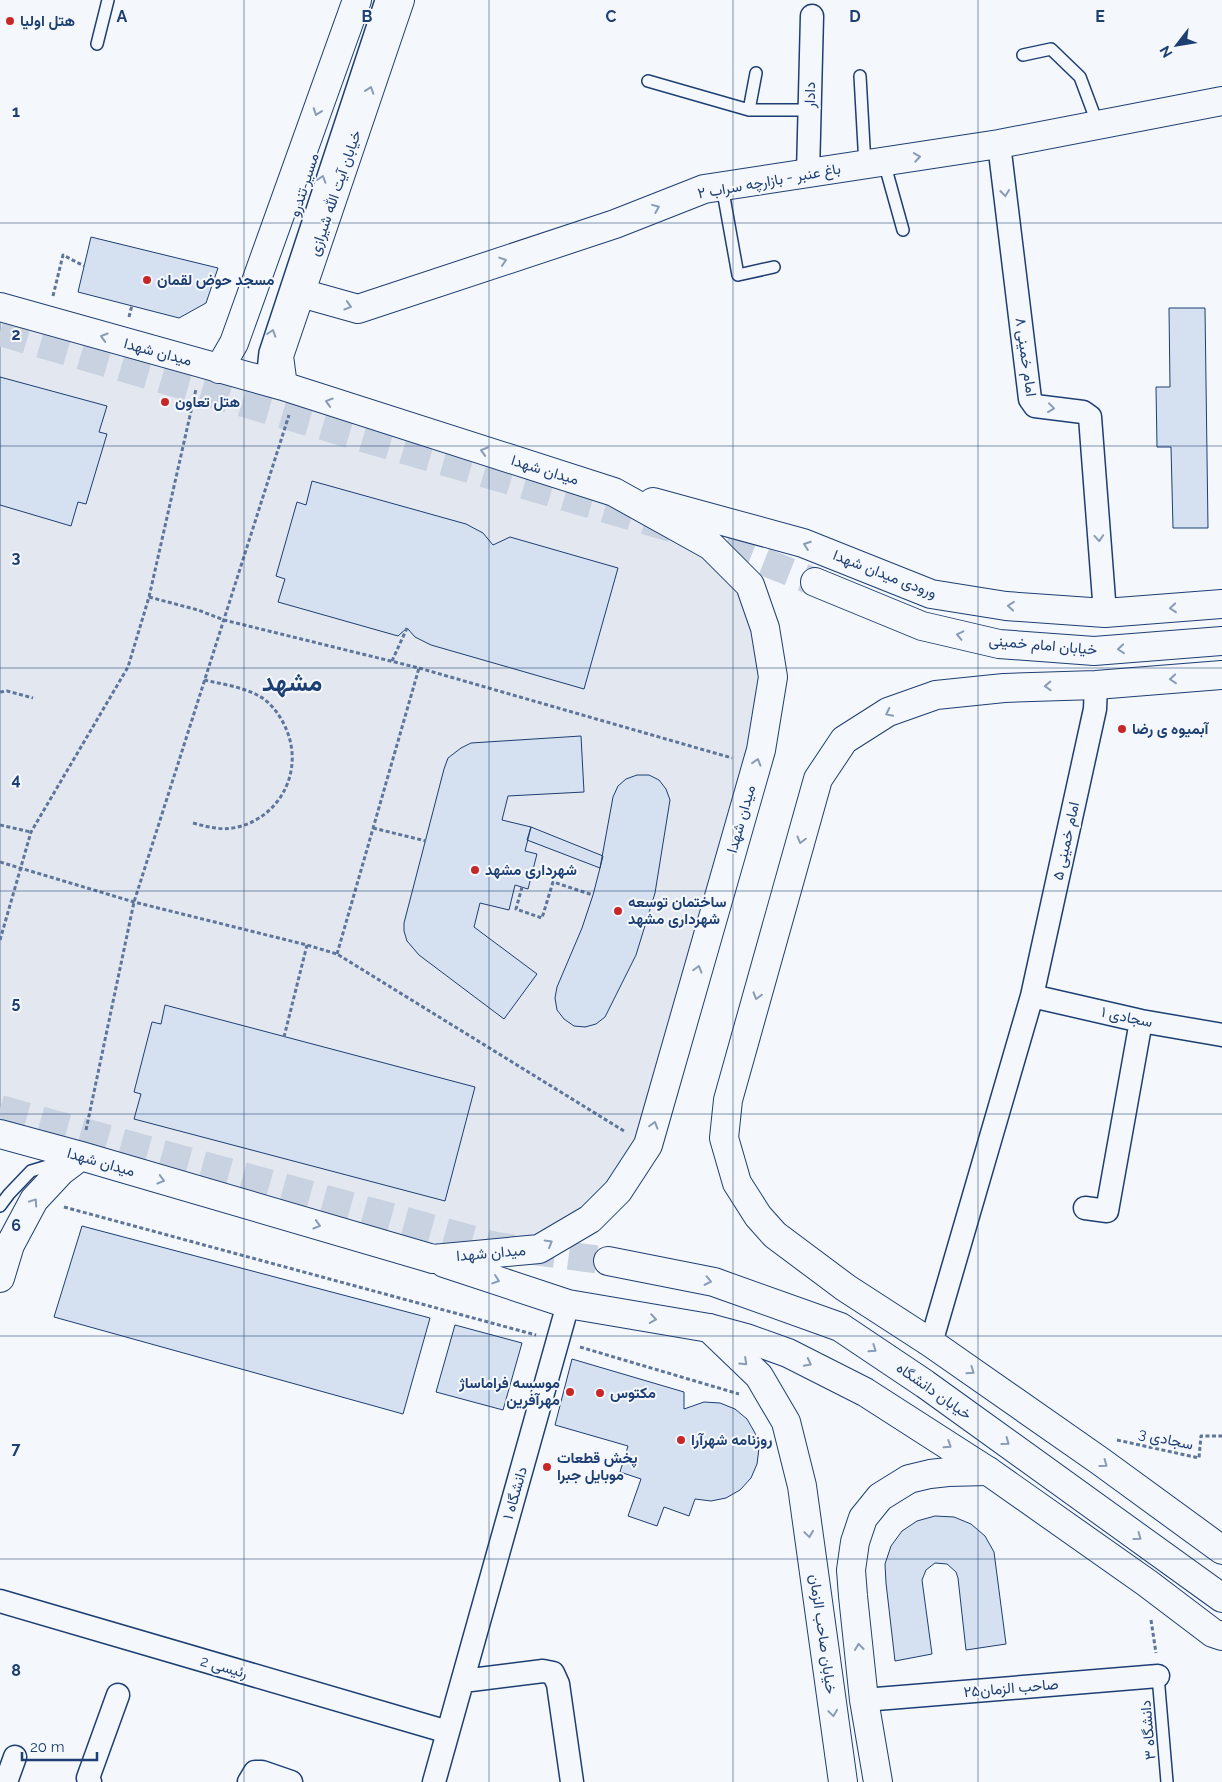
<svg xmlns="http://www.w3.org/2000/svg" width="1222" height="1782" viewBox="0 0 1222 1782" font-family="Raleway,Vazirmatn,sans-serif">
<rect width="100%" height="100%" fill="#f4f7fb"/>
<path fill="#e3e8f0" stroke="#687fa3" d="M0 307 614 492 750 585 773 677 648 1145 539 1249 433 1259 0 1134Z"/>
<path fill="#d5e0f0" stroke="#1d3f73" d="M91 237 218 268 206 303 179 318 78 292Z
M1169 308H1205L1208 528H1173L1171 447H1157L1156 387H1170Z
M0 377 107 406 99 432 107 434 86 504 78 502 71 526 0 505Z
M312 481 466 524 483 533 493 545 510 537 618 568 584 689 431 645 415 637 407 628 398 636 278 602 285 579 276 576 297 502 306 505Z
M581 736 584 792 508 796 502 820 531 827 525 851 537 854 528 889 515 885 509 910 480 903 474 927 537 974 504 1019 419 955 407 941 404 931V923L444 769 448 758 461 748 471 743Z
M637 775H649L659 780 666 789 670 800 655 893 636 955 605 1017 596 1024 585 1027 574 1026 564 1019 557 1010 555 998 557 987 582 928 593 895 600 868 613 797 618 786 626 779Z
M531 827 603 856 600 868 527 840Z
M165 1005 475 1087 445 1201 134 1119 141 1094 134 1092 152 1022 161 1024Z
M82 1226 430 1318 403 1414 54 1317Z
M455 1325 522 1343 503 1410 436 1392Z
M572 1359 684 1392V1409L704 1402 720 1403 735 1409 747 1419 755 1433 759 1448 757 1464 751 1478 740 1490 726 1498 711 1501 695 1499 689 1516 664 1507 657 1526 628 1516 641 1479 620 1472 628 1446 555 1425Z
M935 1516 954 1517 971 1524 985 1536 994 1552 1006 1644 966 1650 958 1578 956 1572 947 1564 935 1563 926 1570 922 1580 932 1654 895 1661 886 1583 885 1564 891 1546 902 1531 917 1521Z"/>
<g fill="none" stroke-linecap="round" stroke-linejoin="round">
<path stroke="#c9d2e0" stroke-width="28" stroke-dasharray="28 14" stroke-linecap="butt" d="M0 332 702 537 815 582
M0 1109 496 1246 608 1261"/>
<g stroke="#1d3f73" stroke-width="14">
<path id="lane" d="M97 44 108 0
M1023 55 1051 49 1080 77 1098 125
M860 76 865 165
M648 81 749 110H810
M749 110 756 73
M884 162 903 230
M722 186 738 275 774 267
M262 381 265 352 381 0
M0 1206 9 1194 31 1171 61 1162
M1158 1676 1167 1782"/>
</g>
<g stroke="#1d3f73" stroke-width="25">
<path id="street" d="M999 144 1030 399 1035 406 1083 412 1090 417 1105 613
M808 173 812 16
M1032 996 1141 1021 1222 1035
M1085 1208 1107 1211 1141 1021
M931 1343 1032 996 1095 709 1096 685
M0 1601 448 1732
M463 1681 543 1671 553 1673 558 1684 572 1782
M864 1700 1158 1676
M6 1782 15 1757
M90 1782 88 1778 118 1695
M249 1782 255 1772H262L291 1782
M434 1782 568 1304"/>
</g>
<g stroke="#1d3f73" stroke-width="30">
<path id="secondary" d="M301 293 358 309 615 224 704 189 999 144 1222 101
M709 1328 759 1376 786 1422 802 1486 843 1782
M878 1782 864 1700 853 1596 851 1570 855 1542 863 1518 880 1497 909 1479 930 1474 948 1472 988 1471"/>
</g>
<g stroke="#1d3f73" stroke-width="30">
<path id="primary" d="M0 307 283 386 614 492 711 546 750 585 765 628 773 677 761 750 648 1145 618 1191 590 1219 539 1249 433 1259 81 1156 0 1134
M219 369 234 343 357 0
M283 386 279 356 400 0
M653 502 803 543 931 594 1006 606 1105 613 1222 604
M815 582 922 626 999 644 1094 651 1222 641
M1222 675 1096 685 1004 688 936 695 888 712 844 740 818 779 728 1100 724 1138 737 1183 758 1216 775 1235 846 1288 931 1343 1100 1461 1222 1550
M608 1261 714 1282 840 1327 925 1384 1222 1598
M444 1263 568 1304 709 1328 746 1338 788 1353 865 1392 988 1471 1147 1583 1213 1633 1222 1636
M0 1278 10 1245 34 1200 61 1171 81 1156"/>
</g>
<path stroke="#5e769c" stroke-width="3" stroke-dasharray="4 2.5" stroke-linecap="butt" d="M53 296 63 255 84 266
M129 317 132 305
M149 597 198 610 224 620 419 668 732 758
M392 661 407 628
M0 692 7 691 33 698
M193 823C208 827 222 831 238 827 281 816 303 771 287 731 282 718 272 703 259 696 243 687 222 684 204 680
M0 825 31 832
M373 828 426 841
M0 862 134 902 307 945 337 954 624 1131
M522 887 516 909 542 918 553 882 593 895
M0 940 31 832 128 667 149 597 196 389
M337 954 419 668
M284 1037 307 945
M86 1130 134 902 289 415
M64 1207 536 1335
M580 1347 739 1394
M1117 1440 1199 1458 1201 1436H1222
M1151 1620 1156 1653"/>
<use href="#lane" stroke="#f4f7fb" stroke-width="11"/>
<use href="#street" stroke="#f4f7fb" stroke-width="22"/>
<use href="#secondary" stroke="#f4f7fb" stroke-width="28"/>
<use href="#primary" stroke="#f4f7fb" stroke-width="28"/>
</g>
<defs><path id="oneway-chevron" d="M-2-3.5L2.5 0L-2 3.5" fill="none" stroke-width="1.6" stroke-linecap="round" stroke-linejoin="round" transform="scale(1.25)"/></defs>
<g stroke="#889bb7">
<use href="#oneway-chevron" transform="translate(370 90) rotate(-71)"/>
<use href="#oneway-chevron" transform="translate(317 112) rotate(110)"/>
<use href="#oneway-chevron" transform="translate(917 157) rotate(-9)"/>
<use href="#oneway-chevron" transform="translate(322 179) rotate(-72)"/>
<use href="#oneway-chevron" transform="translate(1005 193) rotate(83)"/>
<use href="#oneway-chevron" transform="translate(656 208) rotate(-22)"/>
<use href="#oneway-chevron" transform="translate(503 261) rotate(-18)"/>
<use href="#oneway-chevron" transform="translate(348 306) rotate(17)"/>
<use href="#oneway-chevron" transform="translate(272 333) rotate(-72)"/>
<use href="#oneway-chevron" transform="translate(104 337) rotate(-164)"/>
<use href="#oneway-chevron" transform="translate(329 402) rotate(-163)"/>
<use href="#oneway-chevron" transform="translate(1051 408) rotate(7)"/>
<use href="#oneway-chevron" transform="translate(484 451) rotate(-163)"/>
<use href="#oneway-chevron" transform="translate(1099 538) rotate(86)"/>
<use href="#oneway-chevron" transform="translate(807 545) rotate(-160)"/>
<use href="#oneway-chevron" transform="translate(1011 606) rotate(-175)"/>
<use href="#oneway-chevron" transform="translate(1173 608) rotate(175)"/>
<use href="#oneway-chevron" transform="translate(960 635) rotate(-167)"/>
<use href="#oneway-chevron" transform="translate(1121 649) rotate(175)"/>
<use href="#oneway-chevron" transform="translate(1173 679) rotate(175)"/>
<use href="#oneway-chevron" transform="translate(1048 686) rotate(178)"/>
<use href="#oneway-chevron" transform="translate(889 713) rotate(154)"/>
<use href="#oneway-chevron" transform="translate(757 762) rotate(-73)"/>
<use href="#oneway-chevron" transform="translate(801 840) rotate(105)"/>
<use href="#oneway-chevron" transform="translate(698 969) rotate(-74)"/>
<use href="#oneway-chevron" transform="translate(757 996) rotate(106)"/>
<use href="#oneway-chevron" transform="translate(654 1125) rotate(-74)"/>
<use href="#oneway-chevron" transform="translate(161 1180) rotate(16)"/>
<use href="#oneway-chevron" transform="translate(34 1202) rotate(-56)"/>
<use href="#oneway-chevron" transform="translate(317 1225) rotate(16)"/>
<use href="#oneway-chevron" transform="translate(549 1243) rotate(-30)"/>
<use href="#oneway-chevron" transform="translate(496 1280) rotate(19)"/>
<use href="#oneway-chevron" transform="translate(708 1281) rotate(12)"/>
<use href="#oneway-chevron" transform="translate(653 1319) rotate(9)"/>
<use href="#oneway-chevron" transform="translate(873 1349) rotate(34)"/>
<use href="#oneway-chevron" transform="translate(744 1362) rotate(43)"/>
<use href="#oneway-chevron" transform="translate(808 1363) rotate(27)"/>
<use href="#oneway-chevron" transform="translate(971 1371) rotate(35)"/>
<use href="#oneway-chevron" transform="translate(1006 1442) rotate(36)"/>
<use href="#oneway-chevron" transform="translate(948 1445) rotate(33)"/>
<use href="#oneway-chevron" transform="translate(1104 1464) rotate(36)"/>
<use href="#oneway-chevron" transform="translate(809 1534) rotate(82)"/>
<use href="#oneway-chevron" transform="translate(1138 1537) rotate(36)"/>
<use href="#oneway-chevron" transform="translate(859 1647) rotate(-96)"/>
<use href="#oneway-chevron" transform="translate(833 1713) rotate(82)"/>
</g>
<path fill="none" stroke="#1d3f73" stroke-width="1" stroke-opacity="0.55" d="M244 0V1782M489 0V1782M733 0V1782M978 0V1782M0 223H1222M0 446H1222M0 668H1222M0 891H1222M0 1114H1222M0 1336H1222M0 1559H1222"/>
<g fill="#c62828" stroke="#f4f7fb" stroke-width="2">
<circle cx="10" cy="21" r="5"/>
<circle cx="147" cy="280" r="5"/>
<circle cx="165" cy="402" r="5"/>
<circle cx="1122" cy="729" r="5"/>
<circle cx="475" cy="870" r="5"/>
<circle cx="618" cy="911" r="5"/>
<circle cx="570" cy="1392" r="5"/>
<circle cx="600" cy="1393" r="5"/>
<circle cx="681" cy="1440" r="5"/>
<circle cx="547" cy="1467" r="5"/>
</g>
<g text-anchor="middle" stroke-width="4" stroke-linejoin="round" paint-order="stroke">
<g font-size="15" font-weight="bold" fill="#1d3f73" stroke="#f4f7fb" text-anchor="start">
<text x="20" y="26">هتل اولیا</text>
<text x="157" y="285">مسجد حوض لقمان</text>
<text x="175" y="407">هتل تعاون</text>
<text x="1132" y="734">آبمیوه ی رضا</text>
<text x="485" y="875">شهرداری مشهد</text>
<text x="628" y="907">ساختمان توسعه<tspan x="628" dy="17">شهرداری مشهد</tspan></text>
<text x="560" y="1388" text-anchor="end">موسسه فراماساژ<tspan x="560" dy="17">مهرآفرین</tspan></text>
<text x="610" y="1398">مکتوس</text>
<text x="691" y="1445">روزنامه شهرآرا</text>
<text x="557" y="1463">پخش قطعات<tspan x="557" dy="17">موبایل جبرا</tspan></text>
</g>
<g font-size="15" fill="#1d3f73" stroke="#f4f7fb">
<text transform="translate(810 95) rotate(-89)" y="5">دادار</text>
<text transform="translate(769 181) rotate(-10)" y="5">باغ عنبر - بازارچه سراب ۲</text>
<text transform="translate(304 185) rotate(-72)" y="5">مسیر تندرو</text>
<text transform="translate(335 193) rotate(-71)" y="5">خیابان آیت الله شیرازی</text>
<text transform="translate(158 352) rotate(15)" y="5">میدان شهدا</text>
<text transform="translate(1026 357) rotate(82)" y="5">امام خمینی ۸</text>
<text transform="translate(545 470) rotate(17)" y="5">میدان شهدا</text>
<text transform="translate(885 574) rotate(21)" y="5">ورودی میدان شهدا</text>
<text transform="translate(1043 645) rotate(5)" y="5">خیابان امام خمینی</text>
<text transform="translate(741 819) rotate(-74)" y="5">میدان شهدا</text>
<text transform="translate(1066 841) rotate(-78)" y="5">امام خمینی ۵</text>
<text transform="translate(1127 1017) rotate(12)" y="5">سجادی ۱</text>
<text transform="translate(101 1162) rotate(16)" y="5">میدان شهدا</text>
<text transform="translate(491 1253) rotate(-5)" y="5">میدان شهدا</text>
<text transform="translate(934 1391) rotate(35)" y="5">خیابان دانشگاه</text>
<text transform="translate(1166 1439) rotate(12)" y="5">سجادی 3</text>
<text transform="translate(515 1493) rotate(-74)" y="5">دانشگاه ۱</text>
<text transform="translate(823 1634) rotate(82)" y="5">خیابان صاحب الزمان</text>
<text transform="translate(224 1667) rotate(16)" y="5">رئیسی 2</text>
<text transform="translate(1011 1688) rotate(-5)" y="5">صاحب الزمان۲۵</text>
<text transform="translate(1148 1730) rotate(-95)" y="5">دانشگاه ۳</text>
</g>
<g font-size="25" font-weight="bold" fill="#1d3f73" stroke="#f4f7fb">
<text x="292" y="691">مشهد</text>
</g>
</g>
<g font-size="16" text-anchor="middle" font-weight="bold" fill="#1d3f73" stroke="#f4f7fb" stroke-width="4" stroke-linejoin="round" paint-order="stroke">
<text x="122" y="22">A</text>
<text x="367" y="22">B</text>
<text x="611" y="22">C</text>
<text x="855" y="22">D</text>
<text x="1100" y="22">E</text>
<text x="16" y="117">1</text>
<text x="16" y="340">2</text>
<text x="16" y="563">3</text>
<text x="16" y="785">4</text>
<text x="16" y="1008">5</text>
<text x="16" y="1231">6</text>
<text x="16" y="1454">7</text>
<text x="16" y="1676">8</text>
</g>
<g transform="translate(1177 45) rotate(239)" stroke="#f4f7fb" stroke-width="4" paint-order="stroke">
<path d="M0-4L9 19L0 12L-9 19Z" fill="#1d3f73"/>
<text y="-8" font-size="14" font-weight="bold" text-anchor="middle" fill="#1d3f73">N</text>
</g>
<path d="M22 1752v8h75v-8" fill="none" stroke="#1d3f73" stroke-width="2.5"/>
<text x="30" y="1752" font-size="15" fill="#1d3f73" stroke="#f4f7fb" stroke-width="4" paint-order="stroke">20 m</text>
</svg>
